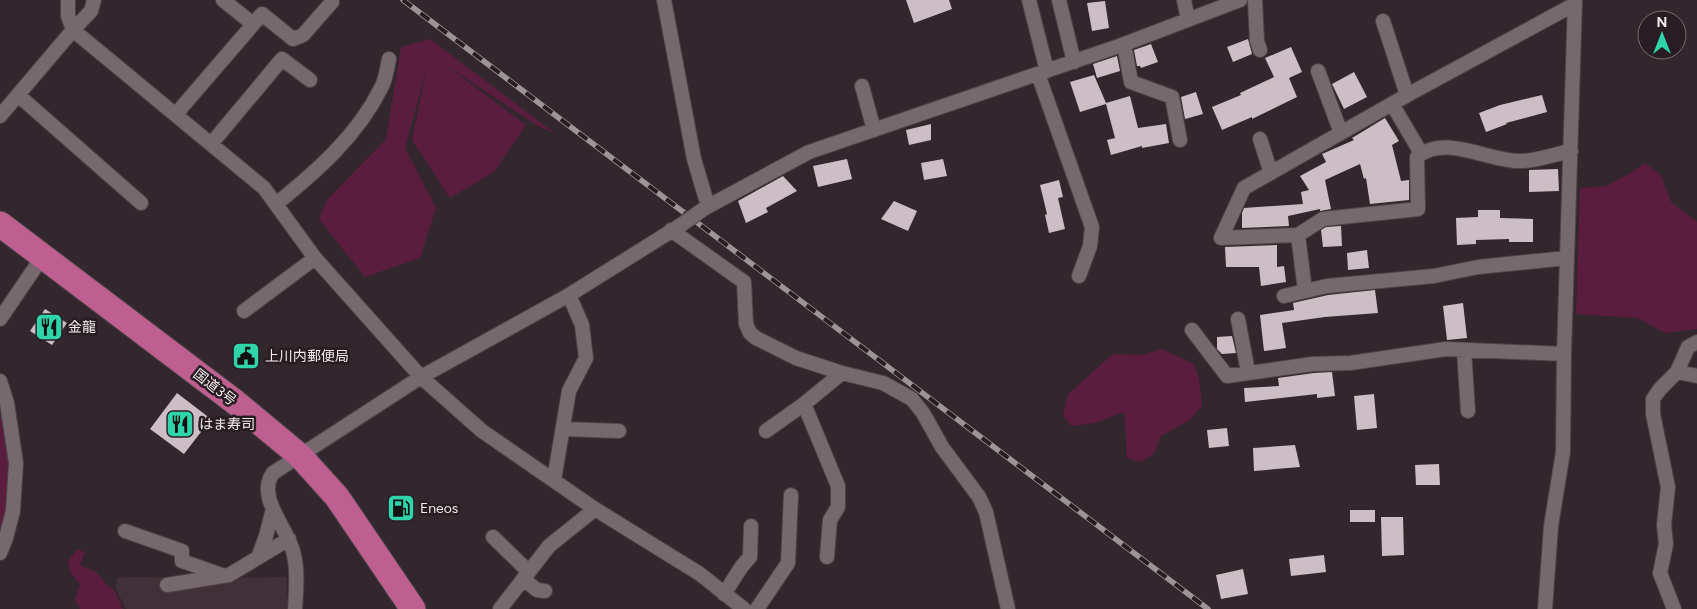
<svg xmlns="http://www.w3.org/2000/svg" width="1697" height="609" viewBox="0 0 1697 609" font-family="Figtree,'Noto Sans JP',sans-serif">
<rect width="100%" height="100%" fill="#32272c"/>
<path fill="#413037" d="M127 577 234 578 286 577 288 609H126L116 589 117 578Z"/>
<path fill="#5b1d3e" d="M430 39 556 134 536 125 444 64 526 125 494 172 450 198 412 140 427 67 405 148 436 208 420 258 365 277 319 219 326 201 386 139 401 47Z
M1645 163 1661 175 1671 202 1697 222V329L1665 333 1637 318 1576 314 1580 188 1606 186 1629 174Z
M1162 349 1194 364 1199 378 1202 406 1190 420 1161 436 1153 455 1140 462 1127 458 1124 412 1095 423 1071 426 1063 415 1068 394 1113 354 1142 355Z
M0 412 9 463 7 510 0 533Z
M78 549 85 553 80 565 96 572 108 586 114 590 123 609H80L75 600 80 584 70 572 68 560Z"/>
<path fill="#ccbec4" d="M906 0H949L952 9 914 23Z
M1105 1 1109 28 1092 31 1087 3Z
M1248 39 1252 54 1233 62 1227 47Z
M1151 44 1158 62 1141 68 1140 66H1137L1134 50Z
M1291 47 1302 72 1289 78 1297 97 1252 119V117L1222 130 1212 107 1241 95 1240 93 1274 77 1265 58Z
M1117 56 1120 71 1097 78 1093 64Z
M1354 72 1367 97 1344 109 1332 84Z
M1094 75 1106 103 1130 96 1138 128 1166 124 1169 143 1142 148V146L1111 155 1107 140 1115 138 1106 104 1080 112 1070 82Z
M1196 92 1203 114 1185 119 1181 97Z
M1542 95 1547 112 1506 123 1507 124 1486 132 1479 113 1500 105Z
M1385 118 1399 141 1392 145 1401 181 1409 180V200L1370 204 1366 178 1364 179 1360 164 1325 180 1331 209 1320 211V209L1288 216 1289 226 1242 228V213L1244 208 1303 204 1301 192 1309 190 1300 176 1326 162 1322 154 1354 140 1352 138Z
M931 124V140L909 145 906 130Z
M847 159 852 179 818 187 813 166Z
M943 159 947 176 924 180 921 163Z
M1558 169 1559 191 1529 192V170Z
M783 176 797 191 766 208 768 212 746 223 738 201Z
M1059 180 1063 197 1058 198 1065 229 1049 233 1045 215 1047 214 1040 185Z
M894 201 917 211 908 231 881 219Z
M1478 210H1500V218L1533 219V242H1509V239L1476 240V244L1457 245 1456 218 1478 217Z
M1341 226 1342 246 1323 247 1321 230 1326 227Z
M1277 245V267L1284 266 1286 282 1261 286 1259 267H1226L1225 247Z
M1367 250 1369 268 1348 270 1347 253Z
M1375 290 1378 313 1325 317 1282 323 1286 348 1264 351 1260 315 1294 310 1293 303 1328 295Z
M1463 303 1467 338 1447 340 1443 306Z
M45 309 67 323 52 345 30 331Z
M1232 336 1236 353 1222 354 1217 349V337Z
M1332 372 1335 396 1317 398V394L1245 402 1244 388 1279 386 1278 378 1314 373Z
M177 393 211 419 184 454 150 429Z
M1374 394 1377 428 1357 430 1354 396Z
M1227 428 1229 446 1209 448 1207 430Z
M1295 445 1300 467 1254 471 1253 448Z
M1439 464 1440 485H1416L1415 465Z
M1350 510H1375V522H1350Z
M1381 517H1403L1404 555 1382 556Z
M1324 555 1326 572 1291 576 1289 559Z
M1243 569 1248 594 1221 599 1216 575Z"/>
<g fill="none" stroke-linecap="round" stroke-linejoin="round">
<g stroke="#4d4448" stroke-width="16">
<path id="street" d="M68 0V16L73 30 264 188 315 258 421 377 482 431 595 509 549 546 500 609
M223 0 253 24
M664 0 694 159 708 206
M1029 0 1047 71
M1059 0 1074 62
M1184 0 1188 20
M1255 0 1257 41 1260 50
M1383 21 1407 95
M1124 44 1131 82 1172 97 1180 140
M1318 71 1341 133
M1038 74 1092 227 1090 246 1079 276
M862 86 874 130
M18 95 141 203
M1392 104 1421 153
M176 114 262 14 293 39 303 35 332 2
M0 116 73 30 91 11 94 0
M1260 139 1271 173
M211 144 282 59 310 80
M1571 151C1555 154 1537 161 1521 161 1489 162 1445 133 1417 157L1418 209 1323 219 1298 235 1221 238 1244 188 1411 93 1575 4
M276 204C316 172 358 135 381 88 386 80 387 68 389 59
M705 208 809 152 1119 46 1240 0
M671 230 744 282 746 324 750 333 756 338 796 358 842 373 883 383 912 399 923 413 942 447 979 497 986 512 1008 609
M1298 235 1305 291
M1284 296 1327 286 1434 276 1478 267 1567 258
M244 311 315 258
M0 319 43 256
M1238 319 1248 372
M1192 330 1227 376 1313 364 1350 363 1446 349 1564 354
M1464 350 1468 411
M1677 372 1697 376
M0 381 7 403 16 463 13 511 6 538 0 553
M804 404 838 486V507L830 520 827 557
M563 429 619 431
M766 431 804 404 842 373
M554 480 569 391 586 358 582 325 569 295
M595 509 700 574 744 609
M125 531 182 551V561L222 575
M493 537 529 572
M258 558 266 536 273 509
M523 579 537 590 545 591
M167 585 229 575 289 539
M724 594 742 566 750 557 751 526
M295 609C296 592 298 572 294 555 290 530 255 498 273 473L421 377 569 295 681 225
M757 609 788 563 791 495
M1545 609 1551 526 1563 452 1564 354 1575 0
M1674 609 1660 573 1666 544 1664 525 1668 487 1653 414V399L1660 389 1677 372 1688 347 1697 342"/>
</g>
<g stroke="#4d4448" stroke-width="27">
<path id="highway" d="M0 224 235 402 300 456 337 497 413 609"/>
</g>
<use href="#street" stroke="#75696e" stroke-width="14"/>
<use href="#highway" stroke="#be5f8f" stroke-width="25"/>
<g stroke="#9d9498" stroke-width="5.5">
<path id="rail" d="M403 0 1208 609"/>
</g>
<use href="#rail" stroke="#281d22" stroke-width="4" stroke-dasharray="11" stroke-linecap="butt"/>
<g stroke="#4d4448" stroke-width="16" stroke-linecap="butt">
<path id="street-bridge" d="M681 225 705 208"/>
</g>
<use href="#street-bridge" stroke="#75696e" stroke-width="14"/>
</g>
<defs>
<g id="restaurant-square" transform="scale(1.4375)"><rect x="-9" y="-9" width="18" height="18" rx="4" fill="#30d4aa" stroke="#281d22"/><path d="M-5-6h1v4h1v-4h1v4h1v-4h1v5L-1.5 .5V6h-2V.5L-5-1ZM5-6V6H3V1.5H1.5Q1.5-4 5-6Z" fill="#111"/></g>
<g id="civic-square" transform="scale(1.4375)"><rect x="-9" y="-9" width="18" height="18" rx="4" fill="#30d4aa" stroke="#281d22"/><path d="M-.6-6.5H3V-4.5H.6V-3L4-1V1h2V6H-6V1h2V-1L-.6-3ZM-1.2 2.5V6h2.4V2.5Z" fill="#111"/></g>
<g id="fuel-square" transform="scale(1.4375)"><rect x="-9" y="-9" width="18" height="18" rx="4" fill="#30d4aa" stroke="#281d22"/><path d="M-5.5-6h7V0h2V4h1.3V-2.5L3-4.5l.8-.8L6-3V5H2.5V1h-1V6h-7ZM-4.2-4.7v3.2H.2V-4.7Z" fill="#111"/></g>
</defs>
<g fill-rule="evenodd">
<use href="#restaurant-square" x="49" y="327"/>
<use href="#civic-square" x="246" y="356"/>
<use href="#restaurant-square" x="180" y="424"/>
<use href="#fuel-square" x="401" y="508"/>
</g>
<g text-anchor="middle" stroke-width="5" stroke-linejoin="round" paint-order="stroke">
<g font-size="14" fill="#f1eaed" stroke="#281d22" text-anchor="start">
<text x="68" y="332">金龍</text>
<text x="265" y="361">上川内郵便局</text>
<text x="199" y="429">はま寿司</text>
<text x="420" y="513">Eneos</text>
</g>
<g font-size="14" fill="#f1eaed" stroke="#281d22">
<text transform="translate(215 387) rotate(38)" y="5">国道3号</text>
</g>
</g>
<g transform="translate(1662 35)"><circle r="24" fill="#281d22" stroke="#786f73"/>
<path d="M0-4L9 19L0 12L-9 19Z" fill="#30d4aa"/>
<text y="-8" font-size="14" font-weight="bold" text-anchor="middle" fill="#f1eaed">N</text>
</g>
</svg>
